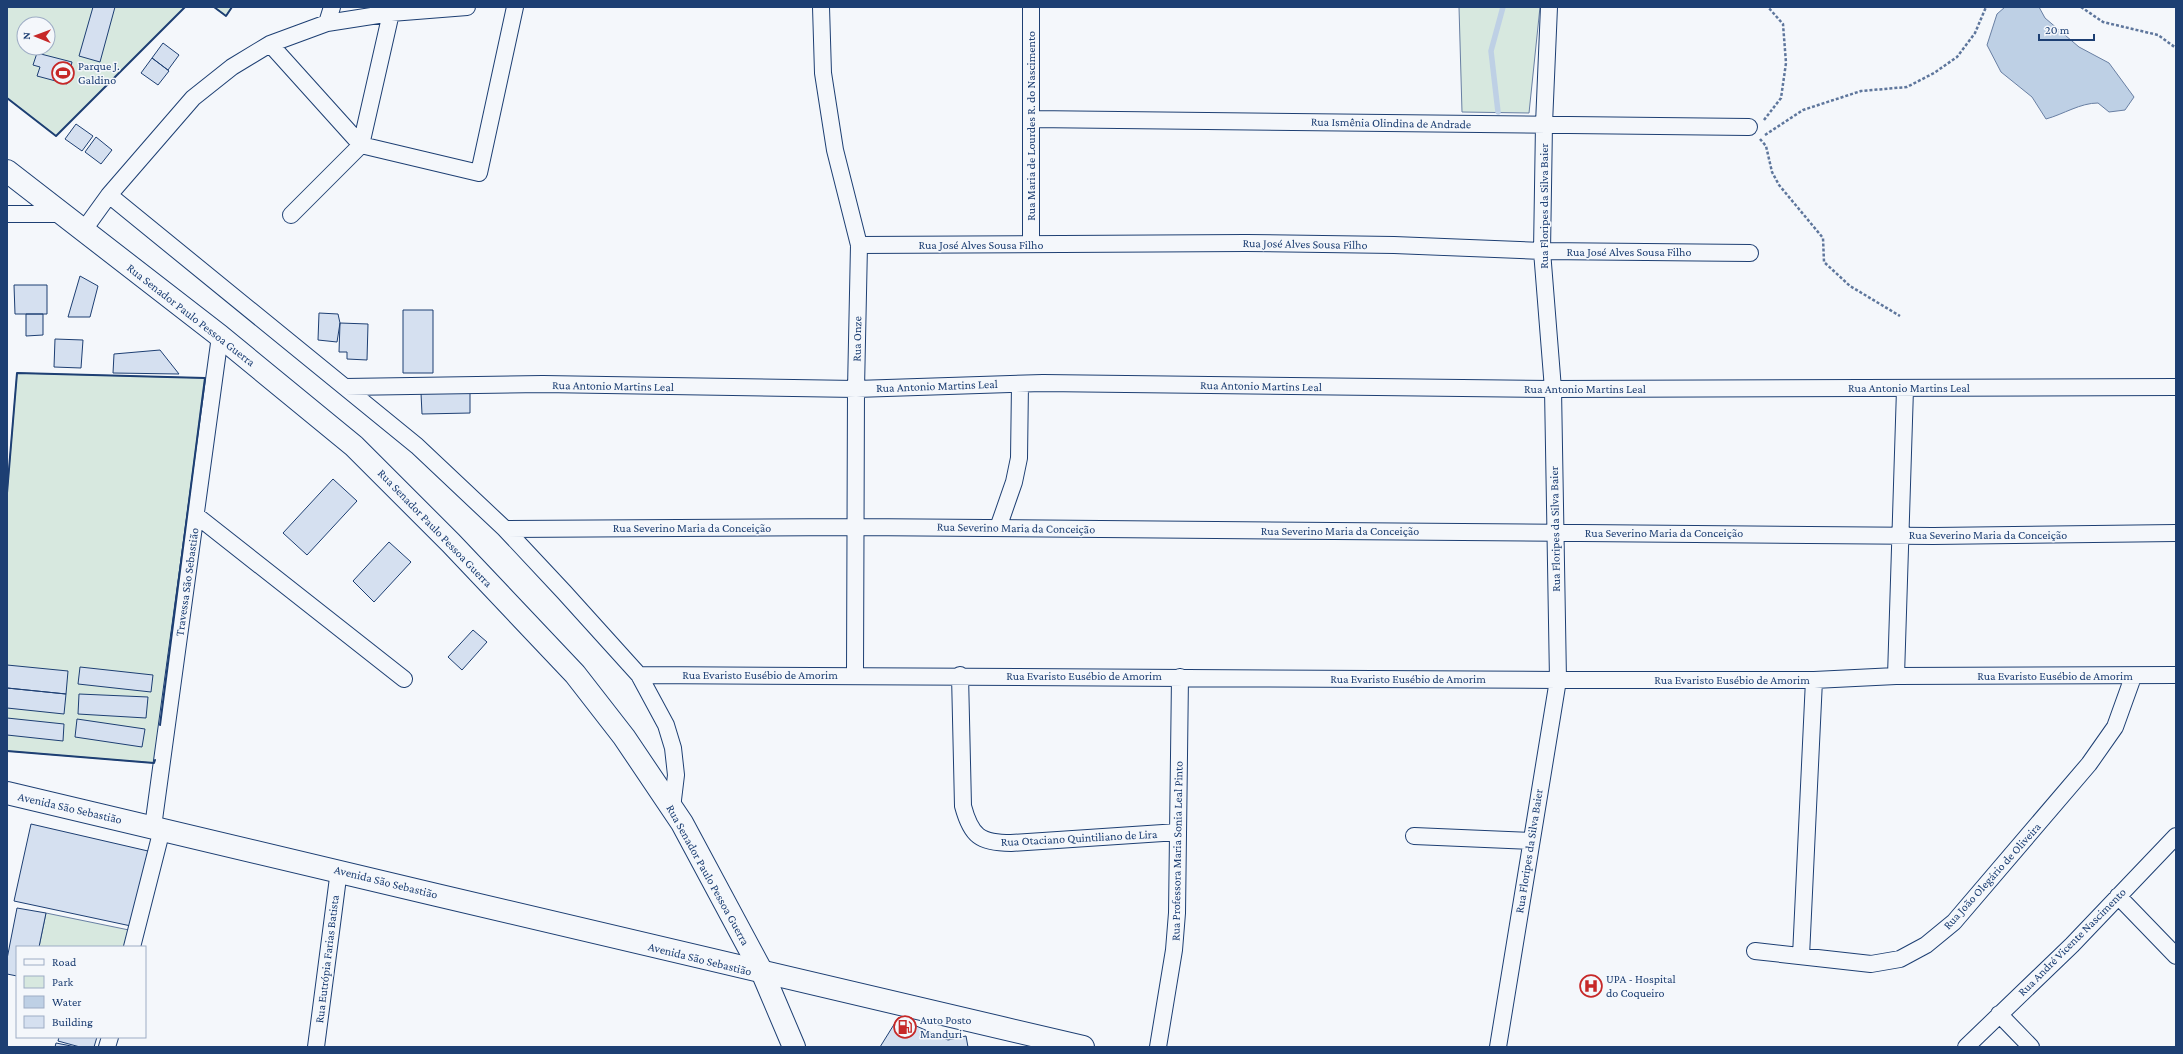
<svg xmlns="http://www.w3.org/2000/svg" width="2183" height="1054" viewBox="0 0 2183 1054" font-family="'Crimson Pro',serif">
<rect width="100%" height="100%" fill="#f4f7fb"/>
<path fill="#d7e8df" stroke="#687fa3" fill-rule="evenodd" d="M7 7H185L56 136 7 98ZM24 24H48V48H24Z
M214 7H232L226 16Z
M1459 7H1540L1529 113 1462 112Z
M17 373 205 378 154 763 7 751V493Z
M46 913 129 930 126 947H39Z"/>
<path fill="#bed0e5" stroke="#687fa3" d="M2005 7H2039L2045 18 2079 47 2109 63 2134 97 2125 110 2109 112 2098 103C2080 103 2064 114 2046 119L2032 97 2001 72 1987 45 1997 14Z"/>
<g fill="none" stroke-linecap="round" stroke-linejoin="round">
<path stroke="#bed0e5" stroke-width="5.5" d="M1498 112 1491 51 1503 7"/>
</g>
<path fill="#d5e0f0" stroke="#1d3f73" d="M93 7H115L100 62 79 56Z
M163 43 179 55 168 70 152 58Z
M37 53 72 62 67 84 37 76 40 67 33 65Z
M152 58 169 71 158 85 141 73Z
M76 124 93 136 82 151 65 139Z
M96 137 112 150 101 164 85 152Z
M80 276 98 286 90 317H68Z
M14 285H47V314H15Z
M403 310H433V373H403Z
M319 313 338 314 340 323 337 342 318 340Z
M26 314H43V335L26 336Z
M340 323 368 324 367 360 347 359V352H339Z
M55 339 83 340 81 368 54 367Z
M160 350 179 374 113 373 114 354Z
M470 392V413L422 414 421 393Z
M333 479 357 501 307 555 283 533Z
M389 542 411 562 374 602 353 581Z
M473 630 487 642 462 670 448 657Z
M7 665 68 671 66 694 7 688Z
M80 667 153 675 151 692 78 684Z
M7 688 66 694 64 714 7 708Z
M79 694 148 697 146 718 78 714Z
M7 718 64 724 63 741 7 735Z
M77 719 145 729 142 747 75 737Z
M31 824 148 851 131 926 14 901Z
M17 908 46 913 39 947H17V976L7 974V959Z
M898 1018 948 1040 966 1036 968 1047H880Z
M59 1037H97L94 1047H80L58 1041Z
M56 1043 76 1047H55Z"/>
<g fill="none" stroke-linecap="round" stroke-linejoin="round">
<g stroke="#1d3f73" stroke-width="18">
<path id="minor" d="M821 7 823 73 835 150 859 245 856 389 855 675
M327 23 332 7
M270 44 361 145 479 173 515 7
M1032 119 1749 127
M109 195 417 446 505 529 564 592 639 675 666 725 673 748 676 775 672 808
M7 214H62
M291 215 361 145 391 13V7
M83 231 109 195 193 98 232 67 270 44 327 23 391 13 467 7
M1031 244V7
M859 245 1246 243 1394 245 1542 251 1750 253
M345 387 543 384 856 389 1043 383 1553 389 2176 387
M197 516 404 679
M998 528 1014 482 1019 458 1020 384
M505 529 856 527 1933 536 2176 533
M639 675 1558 680H1814L1896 676 2176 675
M960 675 963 806C971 836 980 843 1011 843L1178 832
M1896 676 1905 389
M153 827 220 336
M1414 836 1531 841
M2118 896 2176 956
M132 947 162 829
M1755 951 1871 964 1900 959 1926 945 1954 922 2089 764 2115 727 2133 677
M1801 956 1814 680
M1999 1014 2031 1047
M107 1047 110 1037
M316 1047 339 870
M1158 1047 1174 950 1177 913 1180 677
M1498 1047 1558 680 1553 389 1542 251 1544 124 1549 7
M1966 1047 2072 945 2176 836"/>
</g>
<g stroke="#1d3f73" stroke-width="24">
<path id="secondary" d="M7 793C366 877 723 965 1083 1047"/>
</g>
<g stroke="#1d3f73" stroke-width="24">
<path id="primary" d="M7 171 220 336 354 446 451 543 575 674 624 737 682 823 763 974 794 1047"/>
</g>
<path stroke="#5e769c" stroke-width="2.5" stroke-dasharray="3 2" stroke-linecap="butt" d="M2081 7 2103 22 2158 35 2176 48
M1764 120 1781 98 1786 63 1783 24 1768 7
M1765 135 1803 110 1861 91 1907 87 1934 73 1957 57 1975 33 1986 7
M1760 139 1766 146 1772 172 1779 185 1823 238 1824 262 1850 286 1900 316"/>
<use href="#minor" stroke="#f4f7fb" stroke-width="16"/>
<use href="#secondary" stroke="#f4f7fb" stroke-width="22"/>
<use href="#primary" stroke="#f4f7fb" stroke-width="22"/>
<path stroke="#1d3f73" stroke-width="2" d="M214 7 226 16 232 7
M7 98 56 136 185 7
M7 493 17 373 205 378 160 725
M7 751 154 763 155 760"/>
</g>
<defs>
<g id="stadium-ring" transform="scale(1.15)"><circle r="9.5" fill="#f4f7fb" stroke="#c62828" stroke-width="1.5"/><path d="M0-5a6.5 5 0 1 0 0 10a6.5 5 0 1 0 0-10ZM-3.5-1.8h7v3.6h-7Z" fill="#c62828"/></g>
<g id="hospital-ring" transform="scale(1.15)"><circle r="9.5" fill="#f4f7fb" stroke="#c62828" stroke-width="1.5"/><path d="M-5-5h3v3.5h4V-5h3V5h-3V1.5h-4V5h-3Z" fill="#c62828"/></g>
<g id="fuel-ring" transform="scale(1.15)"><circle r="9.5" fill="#f4f7fb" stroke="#c62828" stroke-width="1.5"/><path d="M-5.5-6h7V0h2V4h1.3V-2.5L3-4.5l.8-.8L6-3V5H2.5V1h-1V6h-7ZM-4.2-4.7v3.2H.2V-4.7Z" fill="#c62828"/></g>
</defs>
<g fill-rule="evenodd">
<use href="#stadium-ring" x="63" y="73"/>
<use href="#hospital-ring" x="1591" y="986"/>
<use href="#fuel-ring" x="905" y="1027"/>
</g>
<g text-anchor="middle" stroke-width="3" stroke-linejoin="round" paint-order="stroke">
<g font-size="12" fill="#1d3f73" stroke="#f4f7fb" text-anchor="start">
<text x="78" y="70">Parque J.<tspan x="78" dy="14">Galdino</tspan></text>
<text x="1606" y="983">UPA - Hospital<tspan x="1606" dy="14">do Coqueiro</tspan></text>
<text x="920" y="1024">Auto Posto<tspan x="920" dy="14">Manduri</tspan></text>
</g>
<g font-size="12" fill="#1d3f73" stroke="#f4f7fb">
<text transform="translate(1391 123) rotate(1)" y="4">Rua Ismênia Olindina de Andrade</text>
<text transform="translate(1031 126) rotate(-90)" y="4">Rua Maria de Lourdes R. do Nascimento</text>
<text transform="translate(1544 206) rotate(-90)" y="4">Rua Floripes da Silva Baier</text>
<text transform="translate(1305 244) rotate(1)" y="4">Rua José Alves Sousa Filho</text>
<text x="981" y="249">Rua José Alves Sousa Filho</text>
<text x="1629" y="256">Rua José Alves Sousa Filho</text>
<text transform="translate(191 315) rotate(38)" y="4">Rua Senador Paulo Pessoa Guerra</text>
<text transform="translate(857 339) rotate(-89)" y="4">Rua Onze</text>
<text transform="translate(613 386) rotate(1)" y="4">Rua Antonio Martins Leal</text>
<text transform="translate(937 386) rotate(-2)" y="4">Rua Antonio Martins Leal</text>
<text transform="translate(1261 386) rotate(1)" y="4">Rua Antonio Martins Leal</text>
<text x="1909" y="392">Rua Antonio Martins Leal</text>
<text x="1585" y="393">Rua Antonio Martins Leal</text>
<text transform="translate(435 528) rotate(46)" y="4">Rua Senador Paulo Pessoa Guerra</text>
<text x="692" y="532">Rua Severino Maria da Conceição</text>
<text transform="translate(1016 528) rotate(1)" y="4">Rua Severino Maria da Conceição</text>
<text transform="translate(1555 529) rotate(-91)" y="4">Rua Floripes da Silva Baier</text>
<text x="1340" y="535">Rua Severino Maria da Conceição</text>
<text x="1664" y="537">Rua Severino Maria da Conceição</text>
<text x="1988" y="539">Rua Severino Maria da Conceição</text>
<text transform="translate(187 582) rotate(-82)" y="4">Travessa São Sebastião</text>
<text x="760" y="679">Rua Evaristo Eusébio de Amorim</text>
<text x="1084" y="680">Rua Evaristo Eusébio de Amorim</text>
<text x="2055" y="680">Rua Evaristo Eusébio de Amorim</text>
<text x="1408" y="683">Rua Evaristo Eusébio de Amorim</text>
<text x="1732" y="684">Rua Evaristo Eusébio de Amorim</text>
<text transform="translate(70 808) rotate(13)" y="4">Avenida São Sebastião</text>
<text transform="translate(1079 838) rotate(-3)" y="4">Rua Otaciano Quintiliano de Lira</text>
<text transform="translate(1177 851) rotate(-89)" y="4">Rua Professora Maria Sonia Leal Pinto</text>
<text transform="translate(1529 851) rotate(-81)" y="4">Rua Floripes da Silva Baier</text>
<text transform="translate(708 875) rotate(61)" y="4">Rua Senador Paulo Pessoa Guerra</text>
<text transform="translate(1992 876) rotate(-48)" y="4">Rua João Olegário de Oliveira</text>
<text transform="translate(386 882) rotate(14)" y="4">Avenida São Sebastião</text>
<text transform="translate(2072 942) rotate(-45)" y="4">Rua André Vicente Nascimento</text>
<text transform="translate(327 959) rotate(-83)" y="4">Rua Eutrópia Farias Batista</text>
<text transform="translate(700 959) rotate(14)" y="4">Avenida São Sebastião</text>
</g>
</g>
<rect width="2183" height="1054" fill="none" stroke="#1d3f73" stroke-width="16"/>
<rect x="16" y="946" width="130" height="92" fill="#f4f7fb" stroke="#9eadc5"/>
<rect x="24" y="959" width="20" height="6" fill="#f4f7fb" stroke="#9eadc5"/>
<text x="52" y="966" font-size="12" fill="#1d3f73">Road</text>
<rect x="24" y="976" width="20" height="12" fill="#d7e8df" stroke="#9eadc5"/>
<text x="52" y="986" font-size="12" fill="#1d3f73">Park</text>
<rect x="24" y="996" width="20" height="12" fill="#bed0e5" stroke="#9eadc5"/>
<text x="52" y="1006" font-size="12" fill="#1d3f73">Water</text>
<rect x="24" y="1016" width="20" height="12" fill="#d5e0f0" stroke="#9eadc5"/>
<text x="52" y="1026" font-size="12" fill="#1d3f73">Building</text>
<g transform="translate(36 36) rotate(271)"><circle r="19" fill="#f4f7fb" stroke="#9eadc5"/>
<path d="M0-3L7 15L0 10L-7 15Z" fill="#c62828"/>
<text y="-6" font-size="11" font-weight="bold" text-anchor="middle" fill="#1d3f73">N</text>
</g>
<path d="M2039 34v6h55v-6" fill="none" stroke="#1d3f73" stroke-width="2"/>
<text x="2045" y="34" font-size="12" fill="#1d3f73" stroke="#f4f7fb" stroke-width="3" paint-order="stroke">20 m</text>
</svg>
